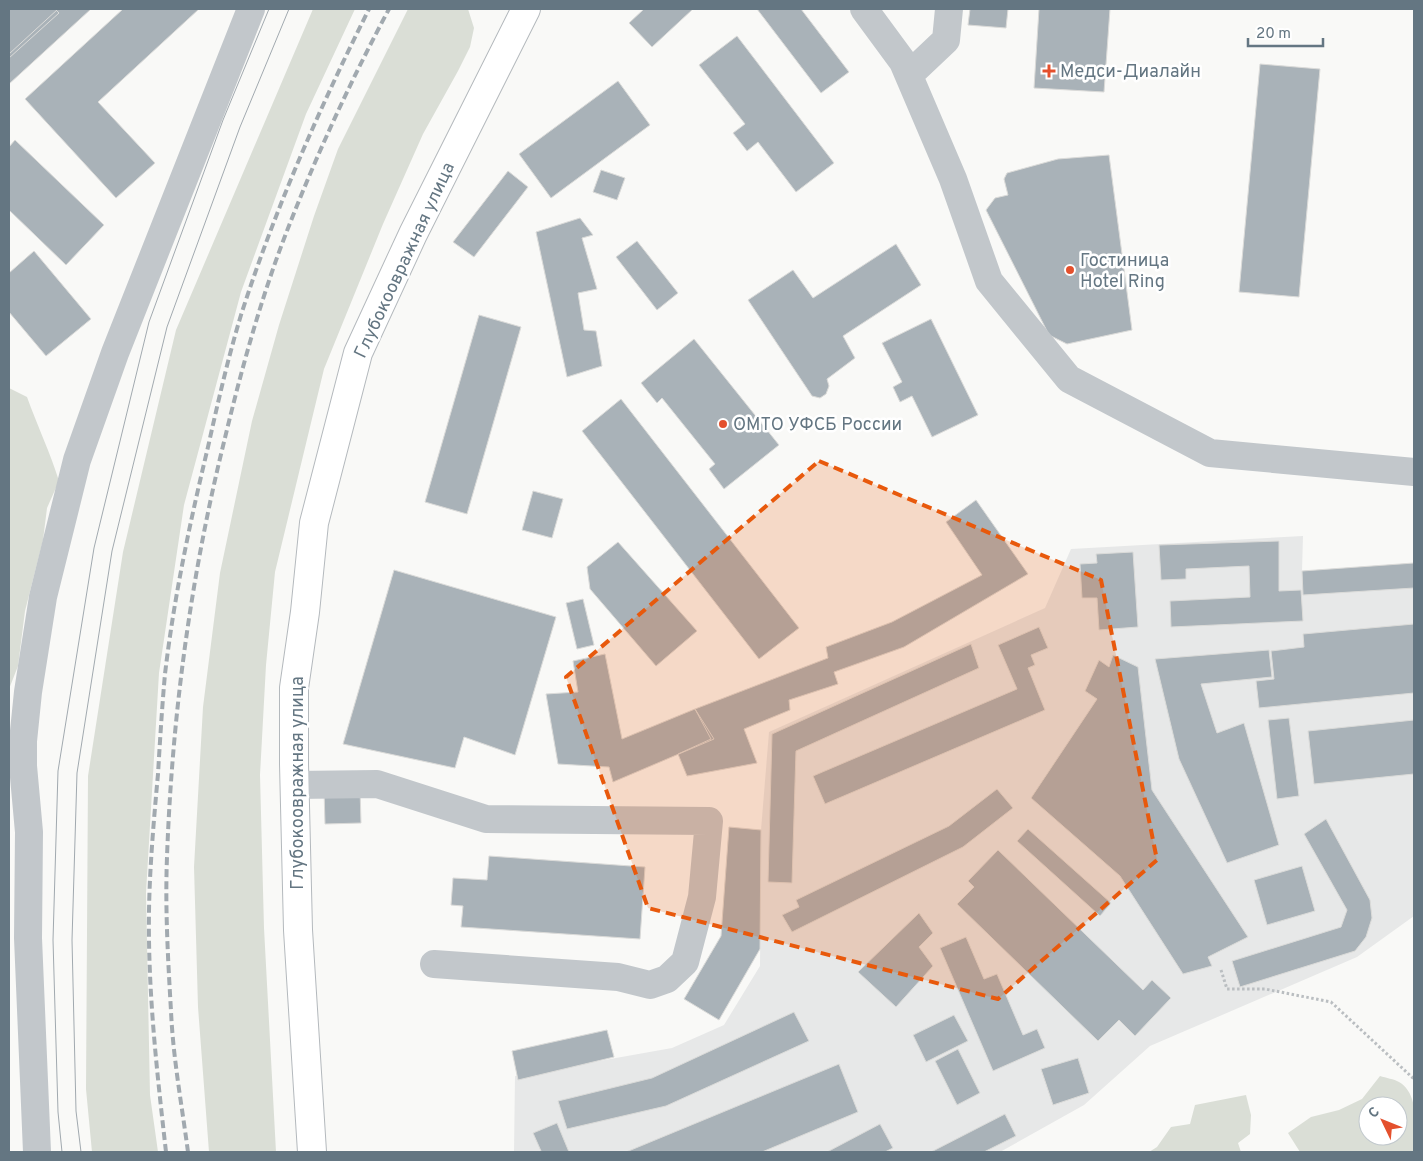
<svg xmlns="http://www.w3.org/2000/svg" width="1423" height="1161" viewBox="0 0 1423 1161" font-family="Overpass,sans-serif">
<rect width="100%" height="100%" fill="#f9f9f7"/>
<path fill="#e7e8e8" d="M1303 536 1302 571 1414 563V916L1357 957 1150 1046 1084 1105 1000 1152H514L515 1076 672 1048 724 1025 760 966 761 830 769 732 1045 608 1071 549Z"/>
<path fill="#daded6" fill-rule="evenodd" d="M313 9H355L306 114 241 292 184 505 159 673 146 893 150 1095 158 1152H92L86 1089 88 776 123 552 176 330Z
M408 9H468L474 28 470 47 458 71 423 134 383 224 324 369 275 572 266 665 260 775 264 928 276 1152H209L198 1007 194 867 203 707 220 573 252 421 279 325 314 216 338 149Z
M9 388 27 397C37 425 50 452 59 481L47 508 43 540 25 611 18 666 9 689Z
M1380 1076C1386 1078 1394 1079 1399 1082 1421 1095 1414 1131 1414 1152H1300L1288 1133 1311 1117 1339 1110 1362 1099ZM1368 1106H1398V1136H1368Z
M1246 1095 1251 1115 1250 1134 1238 1143 1241 1152H1149L1157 1147 1171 1127 1190 1124 1195 1105Z"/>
<path fill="#a9b2b8" stroke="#dbdbd9" d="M11 9H55L59 13 9 58V11Z
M58 9H91L9 84V54Z
M123 9H199L98 102 155 163 116 198 25 99Z
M644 9H693L652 47 629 23Z
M757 9H801L849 72 821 93Z
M970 9H1008L1006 28 968 25Z
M1039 9H1110L1104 92 1034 88Z
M737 36 834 163 796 192 758 142 747 151 733 133 745 124 699 65Z
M1260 64 1320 69 1299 297 1239 292Z
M618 81 650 125 551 198 519 154Z
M15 140 104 225 66 265 9 210V147Z
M1109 155 1132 330 1067 344 1049 335 986 210 995 198 1008 195 1004 179 1007 173 1058 159Z
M601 170 625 178 617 200 593 192Z
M508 171 528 187 474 257 453 242Z
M580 218 593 235 582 238 597 289 578 293 584 330 596 331 602 366 567 377 536 232Z
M637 241 678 293 657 310 616 257Z
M896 244 921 285 843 336 855 358 827 379 829 386 826 394 820 398 812 396 748 300 793 270 813 298Z
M34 251 91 319 46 356 9 312V273Z
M479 315 521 327 467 514 425 502Z
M931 319 978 415 932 437 912 396 900 402 893 387 902 382 882 343Z
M694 339 779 445 724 489 709 469 715 464 662 398 657 403 641 383Z
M621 399 799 628 759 659 582 431Z
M533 491 563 499 552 538 522 530Z
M976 500 1028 574 904 647 834 672 838 684 789 700 790 710 744 729 757 763 687 776 678 754 711 739 695 709 828 658 826 647 892 622 982 575 946 522Z
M1279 541V591L1301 590 1303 621 1171 627 1170 601 1250 597 1249 566 1186 569V579L1161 580 1159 545Z
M618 542 697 631 656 666 590 589 587 567Z
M1133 552 1138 627 1099 630 1097 598H1082L1080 564 1097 563 1096 554Z
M1414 563V588L1303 595 1302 571Z
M394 570 556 617 515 755 464 737 455 768 343 744Z
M583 599 594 645 577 649 566 603Z
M1414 624V693L1259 708 1256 681 1274 679 1271 651 1304 647 1303 634Z
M1039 627 1048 648 1031 655 1035 665 1028 668 1045 710 825 804 813 776 1017 689 998 645Z
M971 644 979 668 796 751 792 883 768 882 772 734Z
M1269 650 1272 677 1201 684 1217 733 1244 723 1279 845 1227 863 1179 759 1155 659Z
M605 654 622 739 695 709 714 739 613 782 609 767 558 764 546 694 578 692 573 661Z
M1113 655 1138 667 1152 790 1248 937 1208 957 1212 966 1183 974 1120 876 1031 798 1097 699 1085 691 1099 660 1109 667Z
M1289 718 1299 796 1277 799 1268 720Z
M1414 720V774L1314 784 1308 731Z
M360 789 361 823 325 824 324 790Z
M997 789 1013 808 963 847 792 932 782 915 799 907 796 900 949 826Z
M1326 819 1370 900 1372 918 1366 937 1355 951 1240 987 1232 961 1341 927 1347 910 1304 834Z
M729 827 761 830 760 949 719 1020 684 999 721 936Z
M1028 829 1111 903 1100 916 1017 841Z
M998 850 1143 990 1152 980 1171 998 1135 1036 1119 1020 1098 1041 957 904 974 887 968 881Z
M489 856 645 867 640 939 461 927 463 906 451 905 453 878 487 880Z
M1302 866 1315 911 1267 925 1254 880Z
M919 913 933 933 919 947 933 966 896 1007 858 972Z
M966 937 984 979 997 974 1023 1035 1037 1029 1045 1048 993 1071 940 948Z
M794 1012 809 1041 666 1106 567 1129 558 1101 652 1078Z
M954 1015 968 1041 926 1062 913 1035Z
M607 1030 614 1057 518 1080 512 1051Z
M958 1049 980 1093 957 1105 935 1061Z
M1078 1058 1089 1093 1053 1105 1041 1069Z
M839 1064 858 1112 762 1152H626Z
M1005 1114 1016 1136 984 1152H931Z
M557 1123 569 1152H538L541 1151 533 1133Z
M880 1124 893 1148 885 1152H827Z"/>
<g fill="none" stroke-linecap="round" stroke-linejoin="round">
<g stroke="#b4b9bd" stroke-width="30">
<path id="major" d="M312 1152 298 930 294 764V688L305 612 314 523 358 353 413 234 526 9"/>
</g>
<path stroke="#babec1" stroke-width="3" stroke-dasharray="2.5 2.5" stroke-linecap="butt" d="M1221 970 1227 989H1265L1331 1002 1414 1079"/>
<path stroke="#c2c7cb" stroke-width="28" d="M864 9 903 62 953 179 989 281 1069 379 1210 453 1414 472
M909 75 946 40 949 9
M295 785 377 784 486 819 709 821 702 897 685 962 667 979 650 985 618 977 434 964
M37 1152 28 938 29 832 23 766V741L28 692 43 597 77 460 115 353 251 9"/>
<use href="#major" stroke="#fff" stroke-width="28"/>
<path stroke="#a1a9af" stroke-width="1" d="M62 1152 58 1112 53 940 58 771 94 548 149 322 223 120 269 9
M81 1152 76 1111 72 940 77 773 112 551 167 327 240 127 289 9"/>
<path stroke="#a1a9af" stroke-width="4" stroke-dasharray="8 4" stroke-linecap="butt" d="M166 1152C158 1081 150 1011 149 940 148 885 153 829 158 774 160 741 162 707 165 674 174 597 190 522 208 447 218 402 228 358 241 315 275 209 320 107 369 9
M188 1152C182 1106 173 1058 171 1011 168 960 165 908 167 857 172 718 190 581 223 446 240 375 259 304 285 236 315 158 350 82 389 9"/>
</g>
<path fill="#e8590c" fill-opacity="0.2" stroke="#e8590c" stroke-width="4" stroke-dasharray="10 6" stroke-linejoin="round" d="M819 461 1101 580 1157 860 998 999 648 908 566 677Z"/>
<g fill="#e4502d" stroke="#fff" stroke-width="2">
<path d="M1046.5 63.5h5v5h5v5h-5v5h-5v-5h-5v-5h5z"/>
<circle cx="1070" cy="270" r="5"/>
<circle cx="723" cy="424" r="5"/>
</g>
<g text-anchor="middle" stroke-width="5" stroke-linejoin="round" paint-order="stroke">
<g font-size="18" fill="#647682" stroke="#fff" text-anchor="start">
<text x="1060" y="77">Медси-Диалайн</text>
<text x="1080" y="266">Гостиница<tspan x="1080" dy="21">Hotel Ring</tspan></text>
<text x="733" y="430">ОМТО УФСБ России</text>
</g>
<g font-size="18" fill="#647682" stroke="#fff">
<text transform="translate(404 260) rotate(-65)" y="6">Глубокоовражная улица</text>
<text transform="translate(297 783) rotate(-90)" y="6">Глубокоовражная улица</text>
</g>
</g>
<rect width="1423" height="1161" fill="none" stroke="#647682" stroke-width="20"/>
<g transform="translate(1383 1121) rotate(313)"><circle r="24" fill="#ffffff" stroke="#c1c8cd"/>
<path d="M0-4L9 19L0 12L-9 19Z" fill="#e4502d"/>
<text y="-8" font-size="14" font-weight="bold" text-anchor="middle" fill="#647682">С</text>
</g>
<path d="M1248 38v8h75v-8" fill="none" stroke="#647682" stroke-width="2.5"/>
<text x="1256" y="38" font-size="15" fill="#647682" stroke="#ffffff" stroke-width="4" paint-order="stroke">20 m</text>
</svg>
